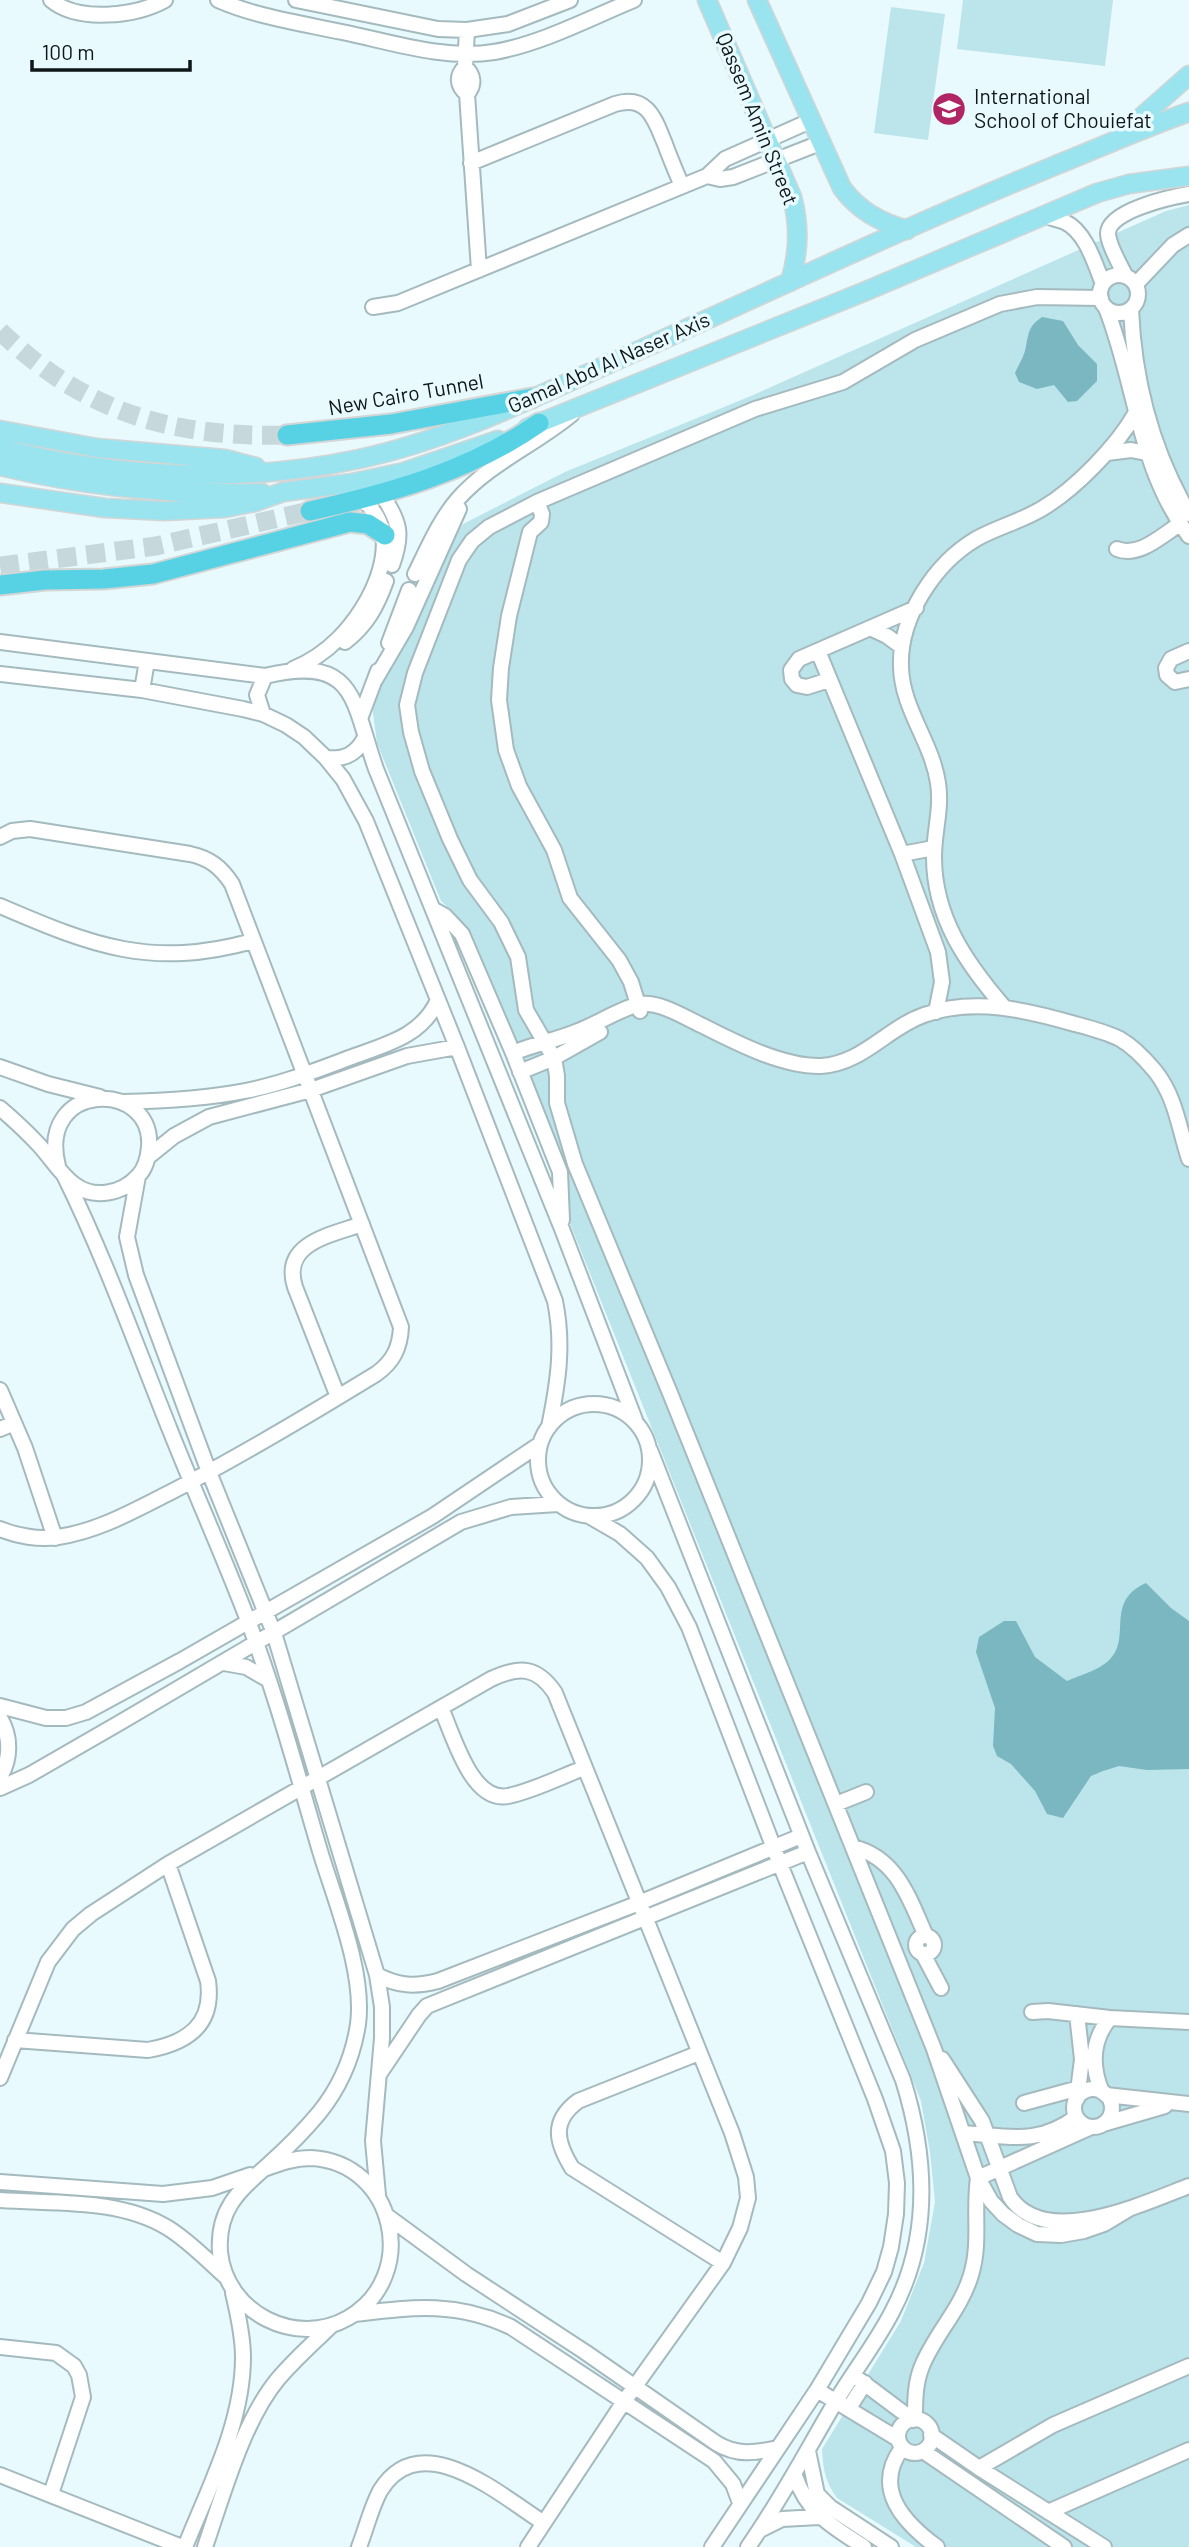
<svg xmlns="http://www.w3.org/2000/svg" width="1189" height="2547" viewBox="0 0 1189 2547" font-family="Barlow,sans-serif">
<rect width="100%" height="100%" fill="#e8fafe"/>
<path fill="#bce4eb" d="M963 0H1113L1105 66 957 49Z
M891 7 945 14 928 140 874 133Z
M1189 205V2547H916L837 2498C825 2482 823 2468 822 2449L901 2321 924 2263 935 2202 930 2152 921 2101 567 1216V1192L457 916 441 901 377 743 372 705 416 597 463 524 565 472 751 396 1166 211Z"/>
<path fill="#7ab7c0" d="M1042 317 1063 321 1078 345 1097 364V381L1077 401 1068 402 1054 385 1037 389 1019 382 1015 373C1019 364 1025 355 1026 346 1029 331 1029 326 1042 317Z
M1146 1583 1171 1608 1189 1621V1769L1147 1770 1119 1766 1103 1771 1091 1776 1063 1818 1047 1814 1035 1791 1011 1764 997 1756 993 1746 995 1708 976 1652 979 1637 1004 1621H1016L1035 1657 1067 1681C1080 1675 1101 1670 1111 1658 1131 1636 1105 1601 1146 1583Z"/>
<g fill="none" stroke-linecap="round" stroke-linejoin="round">
<path stroke="#c7d8dc" stroke-width="19" stroke-dasharray="19 10" stroke-linecap="butt" d="M0 331C84 412 172 438 287 435
M0 566 156 546 310 511"/>
<g stroke="#a4babe" stroke-width="18">
<path id="minor" d="M51 0C78 23 136 16 165 0
M218 0C257 17 300 23 342 32 391 42 444 60 494 52 541 44 590 18 634 0
M296 0 438 29 467 30 508 24 570 0
M467 30 465 67C456 76 457 86 467 94
M465 67C474 75 475 85 467 94L479 270
M471 163 615 104C648 94 655 120 665 144 670 158 676 172 682 186
M707 176 720 179 733 177 820 143
M1043 215C1050 218 1058 219 1065 222 1086 232 1095 264 1103 284
M1125 275C1120 264 1109 247 1108 234 1107 211 1171 197 1189 194
M1100 294a19 19 0 1 1 38 0a19 19 0 1 1-38 0Z
M1136 284 1173 245 1189 235
M1101 298 1037 297 1000 304 915 340 843 382 755 409 537 502 489 527 472 541 459 560 415 673 407 705 411 732 422 771 450 839 470 880 501 922 518 957 526 1010 554 1058 557 1076V1103L575 1164 670 1393 934 2049 978 2178 991 2201 1003 2214 1018 2225 1037 2234 1061 2235 1084 2231 1104 2224 1129 2209
M373 307 398 303 707 176 725 159 810 121
M1106 308C1136 384 1138 468 1189 536
M1131 309C1134 381 1153 452 1189 514
M1107 453 1131 450 1146 453
M382 494C399 523 404 532 392 565
M537 502 542 514 541 522 530 532 509 616 501 668 499 700 506 750 519 786 554 850 570 898 619 960 631 982 640 1011
M1117 549C1139 558 1162 535 1180 524
M415 574C428 548 439 521 458 499 490 463 536 444 572 414
M870 628 887 636 902 647
M0 642 265 676C357 654 352 701 376 769L562 1229 635 1420
M345 642C367 625 377 606 386 581
M389 643 409 590
M818 651 902 854 938 952 942 982 936 1012
M1189 651 1171 659 1166 668 1167 675 1175 682 1189 679
M293 669C310 662 325 652 338 639 371 607 409 534 361 499
M0 674 142 690 243 709 263 714 286 725 304 737 326 758 343 779 366 821 457 1047 555 1301C564 1345 558 1383 549 1427
M375 680 406 627 459 509
M829 680 807 687 797 685 792 679 791 670 799 659 916 608
M142 690 147 661
M263 714 257 695 265 676
M361 716 378 671
M326 758C344 760 357 754 365 737
M0 837 12 831 30 829 190 854C209 858 221 867 232 884L401 1327C400 1348 393 1362 376 1374 309 1415 241 1456 171 1492 135 1510 99 1531 58 1537 39 1540 17 1536 0 1529
M902 854 934 848
M0 906C93 946 151 969 253 941
M434 910 445 916 462 934 513 1053 560 1172 562 1220
M1004 1007C966 963 934 917 934 857 934 831 942 809 938 783 932 742 902 709 901 667 899 618 934 564 976 539 997 527 1022 521 1043 508 1075 489 1117 446 1135 414
M513 1053C534 1044 557 1040 578 1031 595 1025 625 1006 641 1004 661 1002 684 1017 701 1025 735 1042 782 1067 821 1066 862 1064 887 1028 924 1015 973 997 1027 1010 1075 1024 1090 1028 1106 1032 1120 1039 1134 1047 1145 1059 1155 1071 1176 1097 1179 1129 1189 1159
M0 1067 48 1084 100 1097
M520 1072 554 1058 600 1032
M122 1102C163 1101 204 1099 245 1091 282 1084 317 1070 352 1057 387 1044 422 1036 438 1000
M0 1108C14 1120 27 1132 39 1145 51 1158 61 1175 75 1185 94 1199 122 1194 138 1176 146 1168 148 1158 149 1147 154 1079 36 1081 58 1166
M148 1157 174 1136 209 1117 311 1090 407 1056 457 1047
M64 1175C105 1258 136 1345 170 1430 195 1493 223 1555 247 1618 276 1694 297 1773 320 1851 335 1901 365 1972 358 2024 353 2057 340 2087 319 2113 304 2131 286 2149 268 2165 239 2191 217 2209 220 2252 226 2313 296 2348 348 2318 421 2276 395 2162 311 2158 294 2158 280 2163 264 2169
M138 1176 127 1237 136 1275 209 1472 274 1633 377 1975 382 2007V2038L373 2141 378 2195
M0 1390 25 1448 55 1538
M338 1397 295 1287C281 1243 331 1235 362 1224
M538 1460a56 56 0 1 1 112 0a56 56 0 1 1-112 0Z
M0 1429 14 1423
M650 1450 808 1852 903 2080C927 2157 931 2239 892 2312 876 2343 854 2371 836 2401 807 2450 781 2500 748 2547
M589 1516 620 1534 647 1558 668 1587 689 1627 780 1864 875 2099 893 2151 897 2183 896 2214 891 2247 884 2272 869 2303 817 2390 712 2547
M224 1663 246 1667 267 1679
M0 1706 46 1718H66L86 1712 180 1661 433 1516 540 1444
M441 1708C453 1734 471 1803 508 1796 533 1791 560 1777 584 1768
M0 1718C11 1736 11 1759 0 1777
M0 1788 29 1775 121 1722 461 1522 511 1507 558 1504
M836 1804 866 1792
M853 1847C897 1858 909 1898 926 1936
M916 1945a9 9 0 1 1 18 0a9 9 0 1 1-18 0Z
M923 1954 941 1988
M377 1975C398 1986 415 1987 438 1981L639 1903 801 1836
M1032 2012 1048 2011 1110 2018 1189 2022
M15 2040 148 2050C188 2043 214 2024 208 1981L168 1864
M699 2053 578 2101C551 2121 556 2142 572 2168L723 2263
M942 2059 982 2121 1010 2197C1045 2250 1144 2203 1189 2186
M380 2073 419 2015 427 2006 808 1852
M0 2078 48 1962 73 1929 91 1914 168 1864 491 1679C519 1666 537 1666 555 1693L732 2133 746 2177 748 2198 740 2228 723 2263 623 2403 528 2547
M1074 2108a19 19 0 1 1 38 0a19 19 0 1 1-38 0Z
M1102 2092C1091 2066 1091 2041 1110 2018
M1106 2095 1189 2104
M1077 2099 1082 2059 1077 2014
M1024 2103 1079 2088
M1103 2124 1165 2106
M963 2133C1007 2136 1038 2146 1076 2117
M0 2182 163 2194 212 2188 250 2175
M0 2200C55 2204 119 2198 168 2228 189 2241 207 2260 225 2276
M387 2216 466 2274 585 2352 716 2443C737 2456 755 2453 778 2448
M355 2314C413 2307 456 2301 511 2327L714 2461 733 2484 740 2503
M0 2347 56 2353 74 2366 79 2375 83 2397 51 2494
M853 2375 913 2420
M817 2390 898 2439
M849 2408 865 2383
M915 2419C915 2401 915 2383 922 2366 935 2334 961 2309 971 2275 981 2243 973 2210 978 2178L1091 2127
M898 2436a17 17 0 1 1 34 0a17 17 0 1 1-34 0Z
M931 2435 979 2468 1104 2547
M902 2448C872 2489 904 2523 937 2547
M808 2451 817 2494 830 2507 891 2547
M923 2451 1064 2547
M979 2468 1053 2425 1189 2366
M0 2475 182 2547
M795 2476C808 2514 832 2526 864 2547
M1048 2512 1189 2450
M760 2530 782 2519 819 2517
M185 2547C209 2487 243 2423 243 2357 243 2336 238 2314 233 2293
M205 2547C223 2495 243 2421 278 2379 294 2360 313 2343 331 2326
M359 2547C366 2529 371 2508 380 2491 421 2424 501 2496 544 2523"/>
</g>
<g stroke="#d4d5d5" stroke-width="21">
<path id="major" d="M707 0 792 197C800 226 799 253 790 282
M757 0 842 188C859 211 880 222 907 230
M1129 128 1189 75
M527 428 866 291 1097 193 1129 184 1189 176
M0 430 97 448 225 459 256 467
M0 448C115 478 242 484 359 459 458 438 549 390 642 349 779 287 915 223 1054 166 1099 148 1143 128 1189 112
M0 466C86 487 173 495 262 493
M0 493 105 508 165 511 225 508 255 502 283 492 352 483 404 472 498 440"/>
</g>
<g stroke="#d4d5d5" stroke-width="23">
<path id="highway" d="M287 435 391 424 532 398
M310 511C391 493 470 471 539 423
M0 585 45 580 104 579 153 574 350 522 368 524 385 535"/>
</g>
<use href="#minor" stroke="#fff" stroke-width="14"/>
<use href="#major" stroke="#9ae4ef" stroke-width="18"/>
<use href="#highway" stroke="#56d2e4" stroke-width="19"/>
</g>
<defs>
<g id="school-disc" transform="scale(1.75)"><circle r="9.5" fill="#b02665" stroke="#e8fafe"/><path d="M0-5L7-2L0 1L-7-2ZM-4 1L0 2.5L4 1V4Q0 6-4 4Z" fill="#fff"/></g>
</defs>
<g fill-rule="evenodd">
<use href="#school-disc" x="949" y="109"/>
</g>
<g text-anchor="middle" stroke-width="7" stroke-linejoin="round" paint-order="stroke">
<g font-size="21" fill="#0e1618" stroke="#e8fafe" text-anchor="start">
<text x="974" y="104">International<tspan x="974" dy="24">School of Chouiefat</tspan></text>
</g>
<g font-size="21" fill="#0e1618" stroke="#e8fafe">
<text transform="translate(757 119) rotate(68)" y="7">Qassem Amin Street</text>
<text transform="translate(609 363) rotate(-24)" y="7">Gamal Abd Al Naser Axis</text>
<text transform="translate(406 395) rotate(-10)" y="7">New Cairo Tunnel</text>
</g>
</g>
<path d="M32 60v10h158v-10" fill="none" stroke="#0e1618" stroke-width="3.5"/>
<text x="42" y="60" font-size="21" fill="#0e1618" stroke="#e8fafe" stroke-width="5" paint-order="stroke">100 m</text>
</svg>
